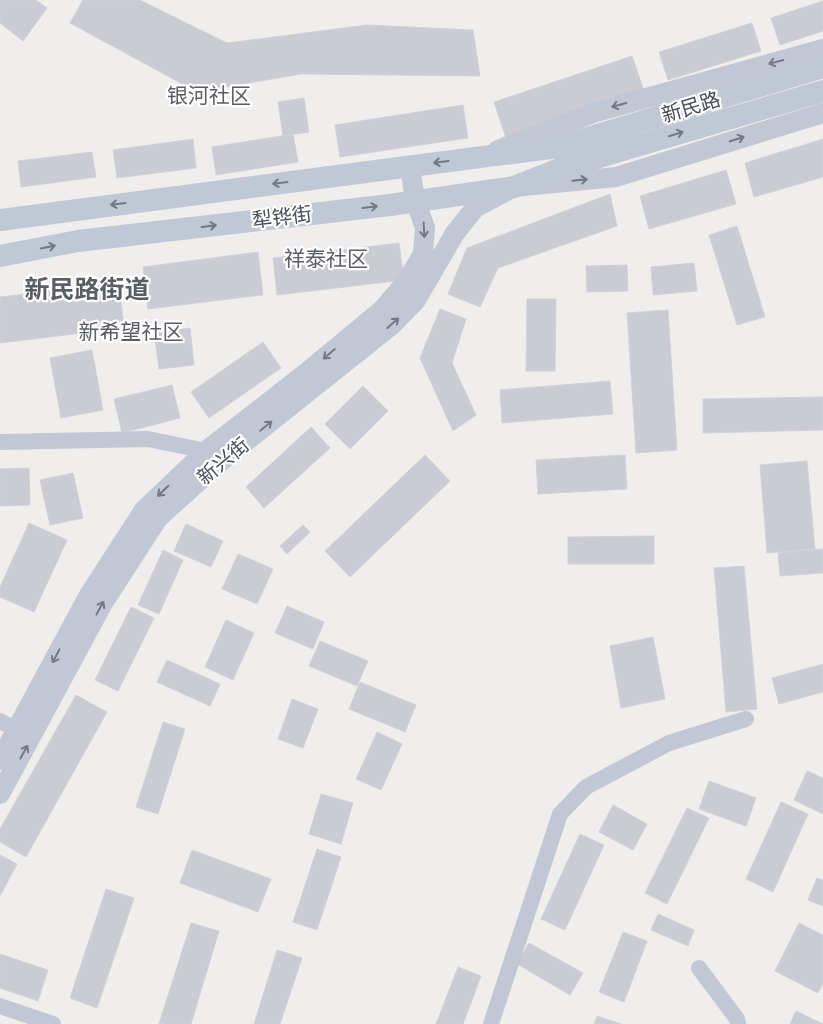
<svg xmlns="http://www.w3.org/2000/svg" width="823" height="1024" viewBox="0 0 823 1024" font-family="'Alegreya Sans','Noto Sans SC',sans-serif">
<rect width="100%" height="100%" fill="#f0eded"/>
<path fill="#cacbd3" stroke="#d1d2d9" d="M0 0H36L47 8 23 41 0 23Z
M83 0H140L227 43 367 25 473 30 480 76 301 74 197 92 70 23Z
M823 1V31L780 45 771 18Z
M752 23 761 51 668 80 659 52Z
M632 56 644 91 506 138 494 102Z
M304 98 309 132 283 136 278 102Z
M463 105 468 138 340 157 335 125Z
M293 134 298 162 216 175 212 147Z
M193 139 196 168 117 178 113 150Z
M823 139V177L754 197 745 163Z
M92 152 96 177 21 187 18 161Z
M726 170 736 204 649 229 640 196Z
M610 194 617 226 498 268 480 307 448 294 467 248Z
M737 226 765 317 737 325 709 235Z
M399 243 404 280 277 295 273 258Z
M258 252 263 295 148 309 143 267Z
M694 263 697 291 653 295 651 267Z
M627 265 628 291 587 292 586 266Z
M119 283 124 328 0 343V297Z
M527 299H556L555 371H526Z
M440 309 466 319 452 363 476 415 453 431 420 358Z
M668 310 677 450 636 453 627 313Z
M190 328 194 365 159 369 154 333Z
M263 342 281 368 209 418 191 392Z
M92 350 103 410 61 418 50 358Z
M610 381 613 414 502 423 500 390Z
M172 385 180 418 122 433 114 399Z
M363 386 388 411 350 449 325 424Z
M823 397V430L703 433V399Z
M311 427 330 448 264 508 246 487Z
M425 455 450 481 350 577 325 551Z
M625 455 627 489 538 494 536 460Z
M807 461 815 549 767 553 760 465Z
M29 468 30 505 0 506V469Z
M73 473 83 518 50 525 40 480Z
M29 523 67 540 34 612 0 597V587Z
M186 524 223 541 211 567 174 551Z
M303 525 310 532 287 554 280 546Z
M654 536V564H568V537Z
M823 549V573L780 576 778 553Z
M163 550 183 560 159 614 138 605Z
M238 554 273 569 257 604 222 589Z
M744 566 757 709 726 712 714 568Z
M287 606 324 622 313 649 275 633Z
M131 607 154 618 118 691 95 680Z
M226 620 254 633 233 680 205 667Z
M653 637 665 699 621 708 610 646Z
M320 641 368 661 357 686 309 666Z
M167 660 220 684 210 706 157 682Z
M823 664V692L779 704 772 678Z
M360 682 416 705 405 732 349 709Z
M76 695 107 712 26 857 0 842V829Z
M292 699 318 709 303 748 278 739Z
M163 722 185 729 158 814 136 807Z
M377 732 402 744 381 790 356 779Z
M807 771 823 778V814L794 800Z
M709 781 756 798 746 826 699 809Z
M321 794 353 803 341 844 309 834Z
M781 802 808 814 773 892 746 879Z
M613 805 647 824 633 850 599 832Z
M687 808 709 818 667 904 645 893Z
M580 834 604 845 565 930 541 919Z
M317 849 341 857 317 930 293 922Z
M192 850 271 879 258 912 180 883Z
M0 855 17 864 0 896Z
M817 878 823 880V906L808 900Z
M106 889 134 898 97 1008 70 998Z
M658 914 694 930 688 946 651 930Z
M191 923 219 931 191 1024H159Z
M799 923 823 935V983L818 993 775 971Z
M623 932 647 941 624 1002 599 992Z
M529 943 583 973 570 995 517 964Z
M277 950 302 958 280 1024H254Z
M0 954 48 970 38 1001 0 988Z
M458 967 481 976 463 1024H436Z
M796 1011 823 1024H790Z
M597 1016 621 1024H594Z"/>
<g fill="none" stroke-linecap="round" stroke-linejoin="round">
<path stroke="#c1c8d3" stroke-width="16" d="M0 442 148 439 206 451
M0 721 17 730
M699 968 737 1019 738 1024
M0 1006 53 1024
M491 1024 560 814 586 787 669 743 746 719"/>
<path stroke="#c1c8d3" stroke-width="20" d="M498 150 596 112 823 49
M0 760 89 595 144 510 206 451 306 373 382 310 406 282 423 254 425 227 415 201 410 166
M0 794 103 603 158 518 219 463 392 325 416 300 455 233 475 208 514 187 616 177 823 113"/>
<path stroke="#c0c8d6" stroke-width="22" d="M0 220 558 147
M0 256 78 241 390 205 514 187 562 168 823 91"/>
<path stroke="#c0c8d6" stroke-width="22" d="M558 147 823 67"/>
</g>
<defs><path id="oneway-shaft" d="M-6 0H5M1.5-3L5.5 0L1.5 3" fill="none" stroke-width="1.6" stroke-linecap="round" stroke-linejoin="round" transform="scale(1.25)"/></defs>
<g stroke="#717984">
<use href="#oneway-shaft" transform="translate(776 62) rotate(165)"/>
<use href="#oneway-shaft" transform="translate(619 105) rotate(165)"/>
<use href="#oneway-shaft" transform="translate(737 139) rotate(-17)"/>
<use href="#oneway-shaft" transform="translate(580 180) rotate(-6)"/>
<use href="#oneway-shaft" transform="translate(424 230) rotate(87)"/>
<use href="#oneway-shaft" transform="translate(393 323) rotate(-42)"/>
<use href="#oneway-shaft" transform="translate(329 354) rotate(140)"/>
<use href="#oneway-shaft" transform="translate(266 426) rotate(-39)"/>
<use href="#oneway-shaft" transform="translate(163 491) rotate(136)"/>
<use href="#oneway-shaft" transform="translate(100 608) rotate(-61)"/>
<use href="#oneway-shaft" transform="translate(56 656) rotate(118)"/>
<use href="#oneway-shaft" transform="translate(24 752) rotate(-61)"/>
</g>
<g stroke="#717985">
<use href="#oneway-shaft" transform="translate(676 134) rotate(-17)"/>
<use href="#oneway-shaft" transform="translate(441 162) rotate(173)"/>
<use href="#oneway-shaft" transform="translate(280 183) rotate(173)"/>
<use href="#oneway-shaft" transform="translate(118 204) rotate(173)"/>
<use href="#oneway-shaft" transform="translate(370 207) rotate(-7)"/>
<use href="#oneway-shaft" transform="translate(209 226) rotate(-7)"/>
<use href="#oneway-shaft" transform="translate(48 247) rotate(-11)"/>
</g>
<g text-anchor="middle" stroke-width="4.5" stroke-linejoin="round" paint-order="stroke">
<g font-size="20" fill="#464e5a" stroke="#fff">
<text transform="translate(691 107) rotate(-17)" y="7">新民路</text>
<text transform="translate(282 217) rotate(-7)" y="7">犁铧街</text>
<text transform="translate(223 461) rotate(-40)" y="7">新兴街</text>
</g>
<g font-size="21" fill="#5a5d62" stroke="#fff">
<text x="209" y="103">银河社区</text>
<text x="326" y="266">祥泰社区</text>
<text x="131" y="339">新希望社区</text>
</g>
<g font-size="25" font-weight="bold" fill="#5a5d62" stroke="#fff">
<text x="87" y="298">新民路街道</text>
</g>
</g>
</svg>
